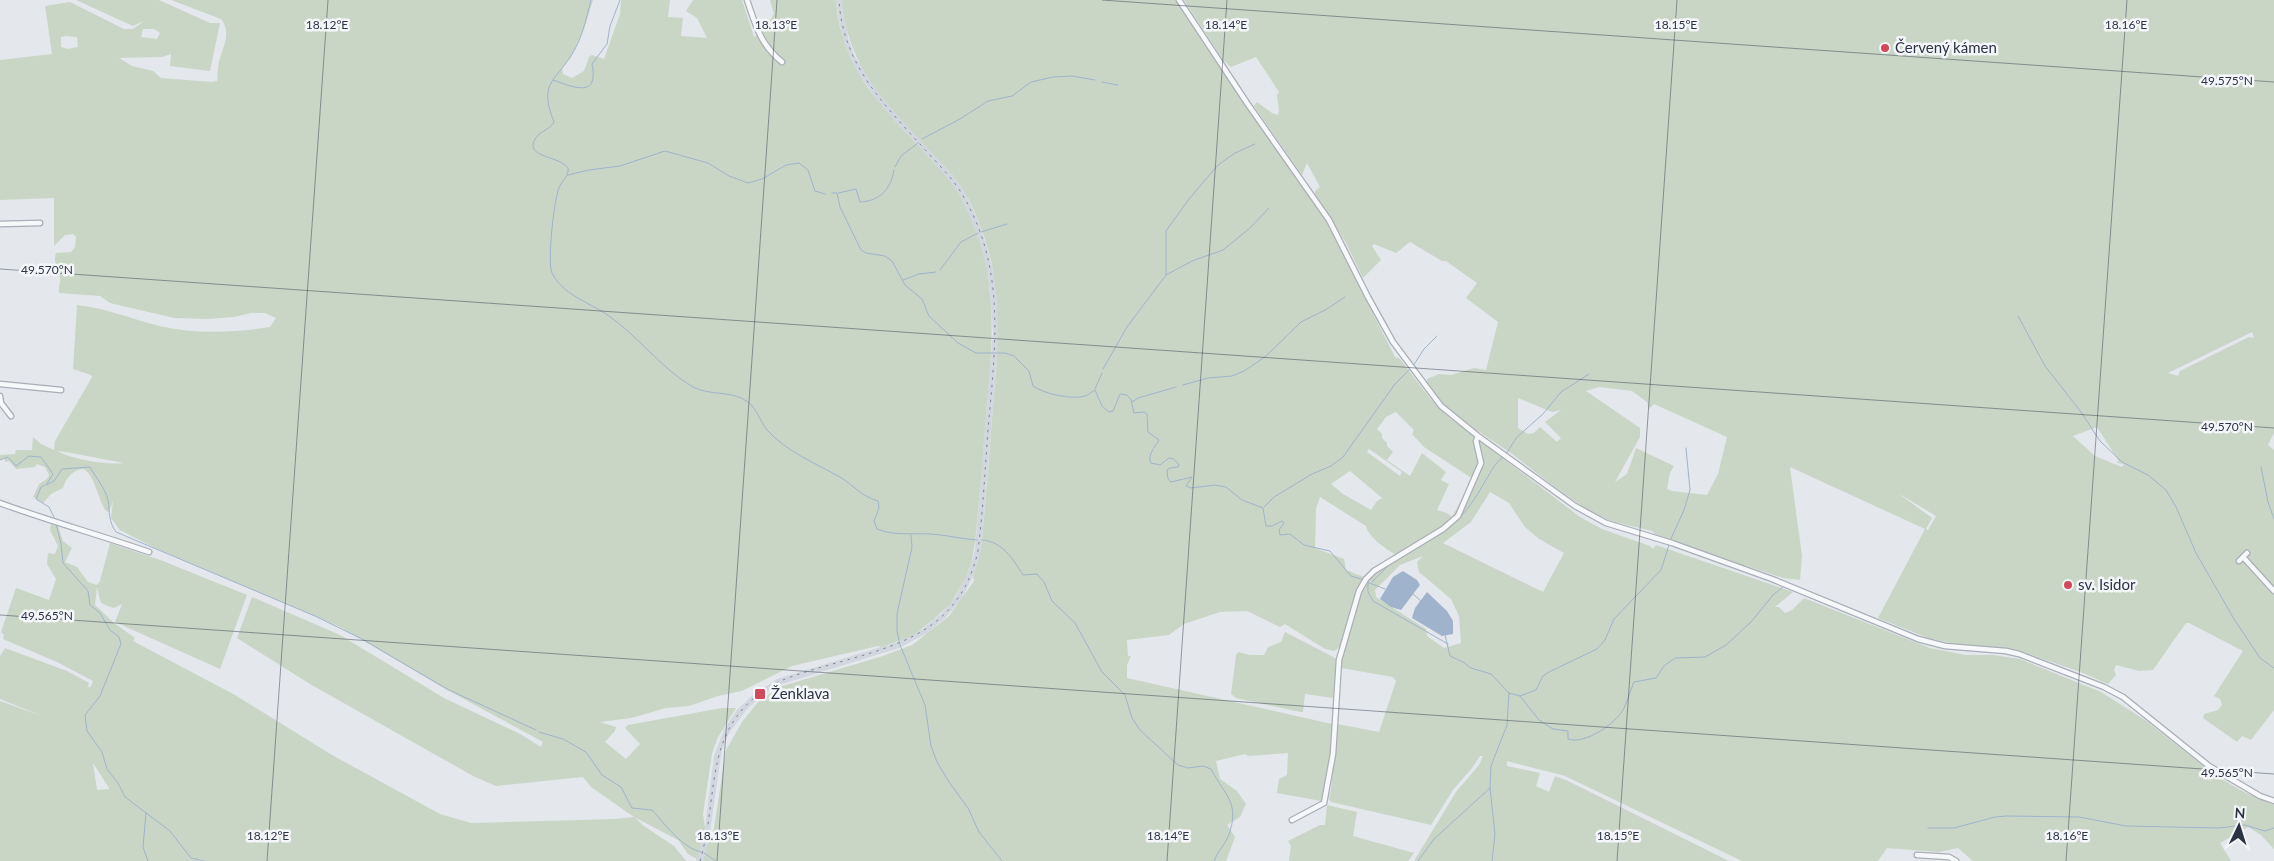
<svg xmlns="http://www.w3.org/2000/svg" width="2274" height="861" viewBox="0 0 2274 861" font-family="Lato,sans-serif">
<rect width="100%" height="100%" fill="#e4e7ec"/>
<path fill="#d2d6de" d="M836 0H842L848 37 854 55 886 102 945 166 964 190 980 225 988 251 997 288 999 332 981 551 976 570 961 600 945 618 927 633 899 648 779 685 764 694 747 709 729 733 722 749 709 838 703 861H696L705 828 714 756 724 730 736 711 753 695 777 679 897 642 924 628 941 614 956 596 970 568 975 550 993 332 990 289 982 253 974 227 958 194 940 170 881 106 853 66 842 39Z"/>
<path fill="#c9d6c5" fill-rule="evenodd" d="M76 0H159L210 23H220L210 71 170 66 171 54 162 57 119 58 132 66 153 71 161 78 212 82 217 81C218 77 217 74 218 69 219 51 234 35 221 19L171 0H593L584 29 571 57 562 68 563 74 572 78 584 71 589 57 592 55 604 59 620 14 621 0H670L668 17 683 18 681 36 707 38 697 18 686 11 693 0H742L754 37 763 32 774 14 770 0H836C840 68 881 106 925 153 939 169 955 184 964 204 1000 278 993 337 986 415 983 458 979 501 975 543L971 564 965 579 951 603 933 620 912 636 881 647 878 646 792 666 742 691 718 696 689 706 666 708 631 718 600 722 616 727 615 731 605 742 626 759 640 744 625 728 628 725 722 708H736L717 739 712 754 703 814 705 828 697 859 688 854 678 840 634 817 644 826 674 846 686 861H0V701L42 716 0 699V656L5 648 67 671 89 683 88 686 90 688 93 681 57 662 3 639 4 635 1 632 16 588 49 600 56 579 47 564 48 553 55 554 58 546 50 530 51 524 58 526 63 541 72 548 65 562 77 567 88 582 97 585 100 581 110 543 163 561 247 595 220 669 115 622 122 604 114 608C96 602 102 604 97 587L95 605 114 623 135 638 133 641 235 695 332 755 440 814 471 823 614 819 634 817 591 787 583 777 496 786 473 776 310 684 237 638 252 597 340 635 444 698 520 734 541 747 543 742 449 691 340 627 157 549 120 530 111 518 113 501 109 512 106 511C97 498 96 478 84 469 73 469 66 478 63 488L51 494 43 503 33 497 39 484 47 479 49 475 45 467 37 464 35 467 16 469 9 461 5 462V459L0 460V455L15 454 16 450H32L33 437 41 444 54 450 55 441 92 377 91 375 73 369 77 305C105 308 132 319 159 326 195 334 234 333 270 327L276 318 265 313H251L234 317 207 319 174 318 110 303 100 296 59 293C58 288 61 282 60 277 58 268 53 263 56 253L71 252 75 247 76 237 73 234 65 235 54 246V198L0 200V60L52 54 45 6 70 2 124 29H133L144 21 133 26ZM143 29H154L160 33 157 39 141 37ZM66 36 77 37 78 47 68 49 61 47V37ZM57 451 66 452 124 463C106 465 74 460 57 451ZM93 763 109 788V789L97 790Z
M842 0H1176L1326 221 1395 357 1400 359 1429 397 1446 415 1580 517 1602 529 1650 546 1653 549 1656 545 1793 592 1775 607H1779L1785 613 1792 610 1804 598 1930 648 1966 655H1993L2020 659 2101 692 2145 720 2216 776 2244 792 2274 805V849L2261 835 2248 827 2220 843 2231 861H1973L1958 848 1939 852 1887 848 1878 861H1742L1565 776 1507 761V766L1540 773 1536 786 1549 792 1555 776 1568 781 1729 861H1414L1456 792 1479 765 1483 756H1480L1472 768 1453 790 1431 825 1331 802 1329 799 1331 790 1337 724 1379 732 1396 681 1393 677 1341 668 1345 645 1354 619 1350 616 1341 646 1334 651 1325 649 1285 624 1280 627 1247 611 1220 612 1184 624 1169 635 1127 640 1128 656H1131L1127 665V678L1332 724 1328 783 1321 801 1277 793 1279 779 1287 775 1288 753 1248 756 1245 754 1216 761 1220 779 1237 791 1246 804 1240 817 1227 825 1235 837 1226 861H703L709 838 712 841 726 750 742 722 758 702 779 687 883 656 912 645 949 616 974 581 973 577 981 551C985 507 989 463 992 419 999 339 1007 276 969 200 960 182 946 167 932 153 889 106 847 68 842 0ZM1396 412 1414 430 1412 434 1424 447 1473 479 1452 517 1447 513 1437 510 1449 484 1441 480 1446 472 1422 453 1410 476 1387 460 1393 452 1387 446V443L1382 438V434L1377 429 1386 417ZM1369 449 1402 472 1400 476 1367 452ZM1350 471 1382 498 1377 501 1371 510 1343 494 1331 484ZM1490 492 1509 503 1525 527 1539 539 1564 553 1543 592 1443 543 1471 522ZM1320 497 1366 526C1369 538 1386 549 1396 555L1372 568 1364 577 1346 570 1344 559 1315 548 1316 509ZM1423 556 1417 562 1419 572 1451 599 1459 616 1461 643 1444 648 1427 636 1426 629 1376 597 1375 590 1400 565Z
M1184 0H2274V433L2268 445 2274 450V710L2251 740 2242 736 2237 742 2203 718 2204 714 2218 710 2222 705 2220 699 2214 696 2243 651 2189 623H2186L2153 670 2139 671 2116 665 2114 670 2116 675 2108 684 2083 673 2015 649 1956 644 1928 638 1878 618 1925 529 1790 467 1802 556 1800 580 1783 578 1744 565 1743 567 1655 534 1652 531 1611 521 1589 511C1564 494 1538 475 1515 456 1496 442 1428 402 1427 379L1439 374 1451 375 1474 368 1486 370 1498 322 1466 298 1477 283 1446 261H1442L1410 242 1396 253 1374 244 1372 246 1381 260 1363 278 1346 243 1315 194V191L1320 187 1307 163 1302 175 1254 106 1257 102 1272 113 1278 115 1279 110 1277 95 1279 92 1256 57 1231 67 1223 60ZM2252 332 2254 338 2249 337 2180 371 2178 376 2168 373ZM1599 387 1632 391 1647 402 1649 409 1654 404 1727 437 1718 474 1707 495 1672 491 1667 489 1670 473 1674 466 1636 448 1627 474 1615 482 1640 437V428L1586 391ZM1518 398 1552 412 1561 410 1545 422 1561 438 1557 442 1540 427 1534 433 1528 434 1518 428ZM2097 427 2118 460 2117 463 2124 464 2122 467 2095 456 2073 436ZM1898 493 1936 516 1928 530 1926 529 1932 518Z
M1285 632 1337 659 1333 698 1305 694 1303 712H1300L1236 698 1231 694 1236 655 1238 652 1250 655H1264L1268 647 1281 642Z
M1327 805 1357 812 1353 836 1414 853 1408 861H1289L1291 846 1288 841 1320 825H1325Z"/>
<path fill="#9fb4cc" d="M1403 571 1417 580 1420 585 1401 610 1391 607 1380 599 1393 577Z
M1427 592 1447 611 1453 621V634L1442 636 1412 618 1415 608Z"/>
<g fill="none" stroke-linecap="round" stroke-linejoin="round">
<path stroke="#9fb4cc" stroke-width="1" d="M591 0C587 16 583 34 575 49 558 81 537 80 554 122 549 131 538 131 534 141 527 158 560 156 568 168 569 177 562 180 559 188 554 199 547 263 552 273 562 294 588 302 606 314 638 335 660 368 693 387 710 396 732 390 748 402 757 409 760 421 767 430 787 452 815 463 840 477 855 486 859 495 878 501L879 508 874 521 877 529C895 536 912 533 931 534 946 535 962 539 977 540
M553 80C575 88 599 98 592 64L607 44 610 26 620 0
M1102 82 1118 85
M922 139 960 119 988 101 1012 96 1031 82 1053 77 1072 76 1095 80
M895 167 901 156 918 143
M568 175 589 170 620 166 665 151 708 163 729 176 748 183 762 179 786 165 799 163 808 170 815 191 825 194
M832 193H837L840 207 861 250 866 253 885 256 892 261 905 285 922 299 929 316 958 343 976 353H1005L1014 356 1029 371 1033 386C1045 394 1071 400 1085 396 1089 395 1091 392 1095 390L1102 406 1109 412 1113 411 1120 394 1127 395 1131 400 1134 413 1144 412 1147 414 1148 432 1159 440C1155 447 1147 455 1151 463L1160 465 1169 458 1174 459 1179 465 1178 467 1170 468 1167 470 1168 479 1171 482 1192 477 1186 486 1191 488 1215 485 1226 487 1242 500 1263 508 1266 526H1272L1282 521 1284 523 1279 530 1280 535 1290 534 1304 545 1330 551 1351 576 1364 580
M838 193 856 189 860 202C880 201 891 189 894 170
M981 232 1007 224
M940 270 961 242 978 233
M1166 275 1192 261 1223 250 1250 228 1269 208
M903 280 919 274 936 272
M2018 316 2045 366 2081 412 2100 441 2122 462 2148 475 2166 490 2176 507 2196 553 2234 619 2260 658 2274 668
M1413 366 1424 349 1437 336
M1103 369 1127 327 1166 275V231L1189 199 1218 165 1235 153 1255 144
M1183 385 1208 378 1232 376 1244 371 1265 357 1301 322 1327 309 1345 297
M1095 389 1102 373
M1132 402 1138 398 1176 387
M1506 454 1517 437 1543 414 1561 392 1589 374
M0 460 8 457 16 466 29 456 41 457 53 474 46 485 54 481 62 469 90 467C96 478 105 488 108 500 110 512 108 521 116 532L315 616 362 639 447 689 536 730
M2261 467 2268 502 2274 519
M45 485 41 487 36 499 49 507 55 519
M1264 507 1274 497 1312 474 1331 466 1343 457 1395 384 1410 369
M56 523 61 544 63 563 88 591 90 605 100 613 110 630 119 637 121 644 100 696 85 715 87 731 102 752 107 769 118 783 125 797 170 831 191 858 204 861
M911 535 912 547 897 614V631L900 645 925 705 931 746 937 762 949 782 968 808 979 832 1002 861
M982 540C1002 541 1013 559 1023 575L1037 574 1044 582 1052 601 1075 623 1102 672 1125 695 1132 718 1140 730 1178 765 1188 768 1203 766 1211 769C1225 796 1241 803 1228 837 1224 846 1217 852 1214 861
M1430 540C1454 528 1470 508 1483 485 1490 474 1493 465 1503 457
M1670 541 1684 510 1690 490 1686 448
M1367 582 1385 589
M1372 582 1390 564
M1368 583V592L1373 601 1448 644
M1413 594 1421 601
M1445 635 1450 656 1463 662 1471 668 1491 674 1509 693 1520 696 1539 720 1553 729 1568 731V739C1585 745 1617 723 1624 708 1628 700 1630 691 1634 682L1656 678 1664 666 1675 658 1705 657 1726 645 1751 622 1773 595 1784 586
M1520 696 1536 690 1543 676 1549 672 1597 649 1605 640 1614 619 1661 570 1669 545
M539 732 563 739 586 752 602 775 621 787 632 808 652 810C665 824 681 847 701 852
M1490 788 1495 834 1492 861
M146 813 143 847 148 861
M1928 828H1954L1995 817 2007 816 2079 817 2126 826 2219 828 2245 825 2265 831 2274 828
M704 853 716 861
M1418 861 1434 839 1490 788 1491 766 1507 725 1509 693"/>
<g stroke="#a9aeb7" stroke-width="7">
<path id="minor" d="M747 0C756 26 760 44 782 62
M1179 0 1247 103 1329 220 1368 297 1393 342 1441 406 1478 436 1575 506 1606 523 1672 543 1772 579 1918 639 1945 646 2006 651 2019 654 2104 687 2123 697 2209 766 2260 796 2274 801
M0 224 40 223
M0 384 61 390
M0 396 1 403 11 416
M0 503C49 521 100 535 149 552
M2243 557 2274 591
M2239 561 2247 553
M1292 820 1324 803 1333 754 1339 660 1359 591 1366 579 1374 571 1443 529 1458 516 1481 463 1476 441 1478 436
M1917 855 1949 857 1956 861"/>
</g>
<use href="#minor" stroke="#f7f8fa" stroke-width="4.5"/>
<path stroke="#7d8696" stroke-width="1" stroke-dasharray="2.5 5" stroke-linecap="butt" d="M700 861C721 790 700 724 778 682 857 649 955 654 978 551 983 511 985 470 988 430 995 348 1007 269 962 194 953 179 940 166 928 153 886 106 843 67 839 0"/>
</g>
<path fill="none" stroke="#2b3445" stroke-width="1" stroke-opacity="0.45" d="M1102 0 2274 82M0 269 2274 428M0 615 2274 774M267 861 328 0M717 861 777 0M1167 861 1227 0M1617 861 1677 0M2066 861 2127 0"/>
<g fill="#d1495b" stroke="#f4f6f9" stroke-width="2">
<circle cx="1885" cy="48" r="5"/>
<circle cx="2068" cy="585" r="5"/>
<rect x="754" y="688" width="12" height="12" rx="2.5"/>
</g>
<g text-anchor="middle" stroke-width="5" stroke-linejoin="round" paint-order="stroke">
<g font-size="15" fill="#2b3445" stroke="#f4f6f9" text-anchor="start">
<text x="1895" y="53">Červený kámen</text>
<text x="2078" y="590">sv. Isidor</text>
<text x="771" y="699">Ženklava</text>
</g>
</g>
<g font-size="12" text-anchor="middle" fill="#2b3445" stroke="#f4f6f9" stroke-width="5" stroke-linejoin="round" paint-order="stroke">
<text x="327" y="29">18.12°E</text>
<text x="776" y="29">18.13°E</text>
<text x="1226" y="29">18.14°E</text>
<text x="1676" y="29">18.15°E</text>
<text x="2126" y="29">18.16°E</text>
<text x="2227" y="85">49.575°N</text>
<text x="47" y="274">49.570°N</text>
<text x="2227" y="431">49.570°N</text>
<text x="47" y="620">49.565°N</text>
<text x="2227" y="777">49.565°N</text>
<text x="268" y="840">18.12°E</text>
<text x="718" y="840">18.13°E</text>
<text x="1168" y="840">18.14°E</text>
<text x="1618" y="840">18.15°E</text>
<text x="2067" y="840">18.16°E</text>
</g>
<g transform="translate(2239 826) rotate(4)" stroke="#f4f6f9" stroke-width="4" paint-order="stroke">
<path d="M0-4L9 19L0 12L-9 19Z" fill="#2b3445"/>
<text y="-8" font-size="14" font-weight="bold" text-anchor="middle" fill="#2b3445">N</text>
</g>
</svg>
